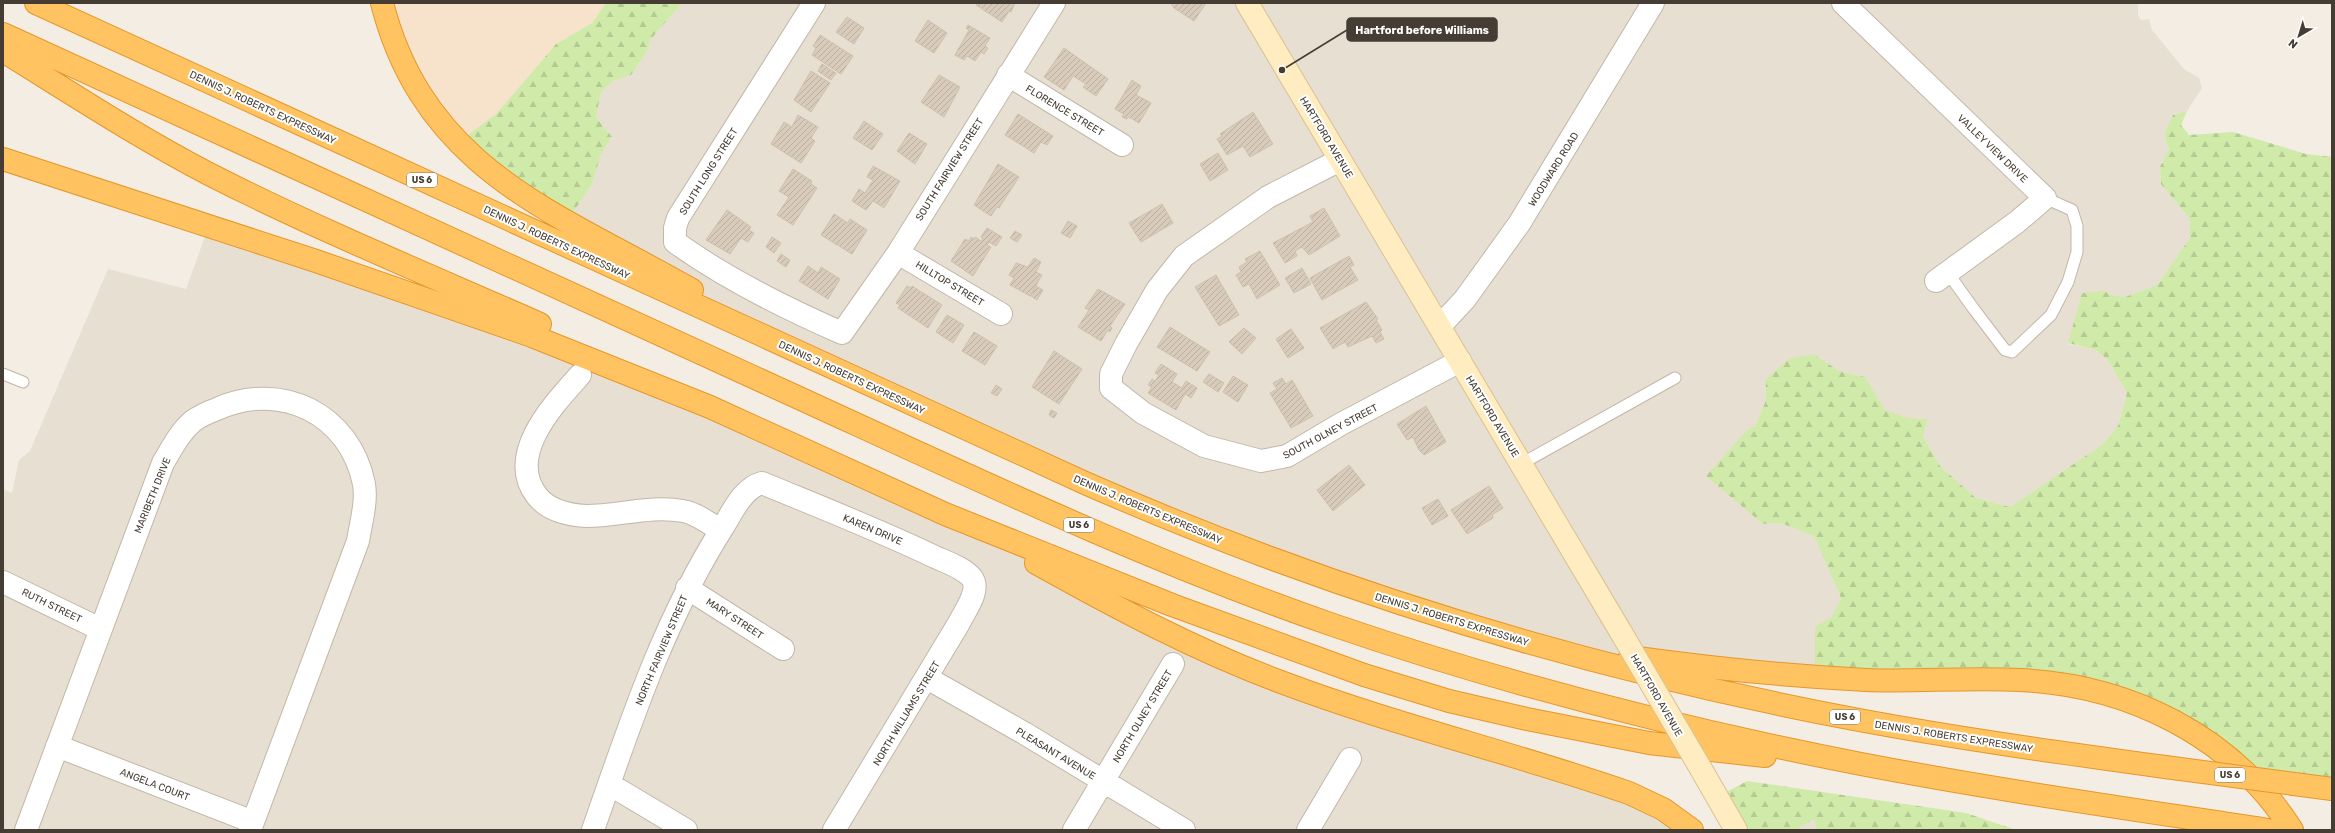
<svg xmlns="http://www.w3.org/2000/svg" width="2335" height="833" viewBox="0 0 2335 833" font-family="Rubik,sans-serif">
<defs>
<pattern id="forest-firs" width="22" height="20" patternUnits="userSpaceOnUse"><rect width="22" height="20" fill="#d0eaa9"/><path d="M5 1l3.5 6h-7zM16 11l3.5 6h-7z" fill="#b4ca92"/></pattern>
<pattern id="building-hatch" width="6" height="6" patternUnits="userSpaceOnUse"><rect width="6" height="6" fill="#d8cbbb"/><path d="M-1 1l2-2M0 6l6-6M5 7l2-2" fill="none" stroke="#bbafa1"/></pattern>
</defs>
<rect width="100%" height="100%" fill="#f3ede3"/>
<path fill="#e7dfd1" d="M682 3H2138V15L2141 20 2149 19 2152 30 2184 69 2199 78 2202 88 2187 111 2173 115 2164 134 2169 149 2160 167 2161 184 2190 219V238L2157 285 2125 297 2111 295 2068 344 2097 350 2107 359 2127 393 2118 426 2103 444 2010 507 1976 498 1940 466 1923 436 1928 419 1908 418 1884 410 1865 377 1839 371 1814 354 1766 379 1765 403 1755 427 1763 524 1781 523 1814 536 1841 598 1832 618 1815 672 1628 657 1452 612 1204 524 729 310 570 217 592 184 601 154 612 137 596 117 601 92 613 81 631 75 648 50 650 40Z
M211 220 605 354 1250 666 1702 830H3V489L12 493 19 460 30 451 108 269 186 289Z
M1814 818 1817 830H1796Z"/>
<path fill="#f7e3cc" d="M388 3H606L592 23 556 44 497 113 464 138 421 79Z"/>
<path fill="url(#forest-firs)" d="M606 3H682L650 40 648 50 631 75 613 81 601 92 596 117 612 137 601 154 592 184 570 217 464 138 497 113 556 44 592 23Z
M2187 111 2181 125 2189 135 2233 132 2306 154 2332 157V781L2257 772 2148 699 1815 671V627L1832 617 1841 598 1814 536 1781 523 1763 524 1706 476 1748 429 1755 427 1765 403 1766 379 1789 359 1814 354 1839 371 1865 377 1885 410 1908 418 1928 419 1923 436 1940 466 1976 498 2010 507 2103 444 2118 426 2127 393 2107 359 2096 350 2068 343 2082 293 2104 291 2111 295 2125 297 2157 285 2190 238V219L2161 184 2160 167 2169 149 2164 134 2173 115Z
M1747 781 1966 813 2016 830H1817L1814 819 1796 830H1741L1721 795Z"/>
<path fill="url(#building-hatch)" stroke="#d0c0ab" d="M978 3H1015L1011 12 1009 11 1002 22 976 5Z
M1171 3H1170H1206L1194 21 1174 8Z
M847 17 864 28 854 44 836 32Z
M928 20 947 33 934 53 915 41Z
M968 25 990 38 985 46 988 48 984 54 981 52 975 61 967 56 964 60 955 55 969 30 966 28Z
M820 35 853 56 841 74 812 55 816 48 813 46Z
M1064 48 1108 79 1096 96 1083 87 1086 84 1073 76 1064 90 1044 77Z
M822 64 836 73 831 80 818 71Z
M811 71 830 83 811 112 794 100Z
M939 75 960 87 944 117 921 102Z
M1132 80 1141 86 1136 95 1151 103 1139 123 1129 117 1127 119 1122 117 1124 114 1115 109Z
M1253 112 1273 144 1250 157 1243 146 1227 155 1217 139 1222 136 1220 134Z
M1018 114 1053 136 1047 145 1041 142 1034 153 1005 135Z
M798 115 818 127 811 138 815 141 801 163 771 144 784 122 792 127Z
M864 121 883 134 872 150 853 138Z
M909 133 927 144 915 164 897 151Z
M1218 153 1228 170 1210 181 1200 164Z
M998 164 1019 177 999 208 997 207 991 216 974 205Z
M873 166 900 181 884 208 873 201 866 210 852 201 859 189 865 193 873 180 867 177Z
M793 169 812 181 811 184 817 188 793 225 777 215 789 197 779 191Z
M1162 204 1173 223 1141 242 1129 223Z
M1324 208 1340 236 1309 255 1302 247 1295 251 1297 256 1285 263 1273 243 1313 222 1310 216Z
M727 210 751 227 749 230 754 233 748 242 741 238 730 254 706 240Z
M834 214 848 223 850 219 867 230 852 254 821 235Z
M1068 221 1077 226 1070 238 1061 233Z
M987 228 1002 237 996 246 989 242 987 245 991 247 973 276 951 261 965 239 969 241 971 237 974 239 975 237 981 241 983 238 981 237Z
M1015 231 1022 235 1017 242 1010 238Z
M772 237 781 243 774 253 766 247Z
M1260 251 1280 285 1257 299 1249 284 1243 287 1236 275 1241 272 1239 267 1247 262 1245 259Z
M781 254 790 260 786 267 777 261Z
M1349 256 1354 265 1350 267 1358 280 1322 300 1310 278Z
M1034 258 1041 262 1036 272 1042 275 1030 296 1010 285 1014 278 1009 275 1016 263 1028 267Z
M808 266 818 273 821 267 840 279 828 299 799 281Z
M1302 268 1311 284 1294 293 1285 278Z
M1216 275 1239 315 1219 326 1195 287Z
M907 286 911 288 912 286 942 305 928 328 898 308 900 305 896 303Z
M1036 286 1043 290 1037 300 1031 296Z
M1098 289 1125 304 1110 326 1112 328 1110 332 1108 330 1101 341 1078 327 1089 310 1085 308Z
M1366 302 1378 319 1376 320 1382 330 1380 332 1384 339 1376 343 1372 336 1348 347 1345 342 1333 349 1320 328Z
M947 315 964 325 953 343 936 332Z
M1170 327 1210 352 1197 371 1157 347Z
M1244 328 1256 338 1242 354 1229 342Z
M1291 329 1304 348 1288 358 1276 339Z
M974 332 997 346 985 365 962 351Z
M1054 351 1082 369 1059 404 1032 387Z
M1161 364 1177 374 1172 382 1182 388 1186 381 1197 388 1191 398 1185 394 1176 410 1148 393 1152 387 1148 385 1152 379 1155 381 1159 375 1155 373Z
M1209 374 1224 383 1218 392 1203 382Z
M1233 376 1248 385 1238 402 1223 392Z
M1282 378 1286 384 1292 380 1313 416 1291 428 1270 393 1277 389 1273 383Z
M996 385 1002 389 997 396 991 393Z
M1426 406 1446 442 1424 455 1419 450 1413 437 1407 440 1397 424Z
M1051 410 1057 413 1054 418 1049 415Z
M1349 465 1365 485 1333 511 1317 490Z
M1489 486 1503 508 1492 515 1493 518 1467 534 1451 510Z
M1438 499 1448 516 1432 525 1422 508Z"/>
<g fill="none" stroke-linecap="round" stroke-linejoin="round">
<g stroke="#c2b7a8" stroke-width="13">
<path id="service" d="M1948 273 1973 308 2005 350 2012 352 2051 315 2068 282 2077 252V226L2072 210 2045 198
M3 374 23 382
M1521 464 1675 378"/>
</g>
<g stroke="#c2b7a8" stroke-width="24">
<path id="minor" d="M814 3 678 218 675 228V242C726 279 785 308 842 333L898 253 1054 3
M1843 3 2045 198 2017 222 1936 281
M1008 75 1122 145
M1340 160 1268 197 1184 256 1157 290 1126 344 1111 374V388L1143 413 1204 446 1261 461 1287 456 1341 424 1460 361
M898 253 1001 314
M1440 326 1465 299 1519 224 1653 3
M580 375C554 404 505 455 537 496 548 510 568 515 586 516 619 516 650 505 683 511 696 513 709 524 721 530
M3 582 100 629
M687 588 783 649
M927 678 1024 733 1184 830
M57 746 253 822
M609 784 686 830
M26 830 163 463C172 448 180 432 193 421 200 416 209 412 217 409 281 380 350 414 364 484 367 502 361 522 358 541L250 830
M593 830C630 724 663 622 723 527 733 511 743 488 762 483 820 507 879 530 935 557 946 562 964 568 972 578 981 591 964 612 959 623L834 830
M1074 830 1173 664
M1308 830 1350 759"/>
</g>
<g stroke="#d9c292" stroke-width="24">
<path id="secondary" d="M1247 3 1622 634
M1701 769 1736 830"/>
</g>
<g stroke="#e6972a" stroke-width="24">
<path id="motorway" d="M36 3 1085 483C1333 592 1592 670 1859 720 1961 739 2063 753 2165 767
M382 3C425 171 558 213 692 290
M3 34C261 151 518 270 775 387 959 471 1142 559 1333 625 1505 684 1682 729 1861 764 1996 790 2132 809 2268 830
M3 51C71 93 138 137 209 174 317 229 429 275 540 324
M3 159 316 261 532 336 710 407 945 514 1172 605 1364 675 1449 701 1527 719 1649 743 1765 756
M1036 563C1115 607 1195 650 1281 682 1395 725 1514 753 1629 793L1663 809 1692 830
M1630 657C1709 668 1787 676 1866 680 1917 682 1969 677 2020 680 2129 685 2233 736 2292 830
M2294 784 2332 789"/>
</g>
<use href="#service" stroke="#fff" stroke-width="11"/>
<use href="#minor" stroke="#fff" stroke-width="22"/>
<use href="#secondary" stroke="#ffedc1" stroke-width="22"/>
<use href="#motorway" stroke="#ffc362" stroke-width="22"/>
<g stroke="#d9c292" stroke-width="24" stroke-linecap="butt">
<path id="secondary-bridge" d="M1622 634 1701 769"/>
</g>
<g stroke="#e6972a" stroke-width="24" stroke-linecap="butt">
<path id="motorway-bridge" d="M2165 767 2294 784"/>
</g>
<use href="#secondary-bridge" stroke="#ffedc1" stroke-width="22"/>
<use href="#motorway-bridge" stroke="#ffc362" stroke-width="22"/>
</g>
<g text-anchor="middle" stroke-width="4" stroke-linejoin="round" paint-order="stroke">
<g fill="#fff" stroke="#7d7770" stroke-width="1">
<rect x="407" y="173" width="30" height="14" rx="3"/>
<rect x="1064" y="518" width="30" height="14" rx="3"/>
<rect x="1830" y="710" width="30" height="14" rx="3"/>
<rect x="2215" y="768" width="30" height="14" rx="3"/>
</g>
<g font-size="9" font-weight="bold" fill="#453d33">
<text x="422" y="183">US 6</text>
<text x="1079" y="528">US 6</text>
<text x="1845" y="720">US 6</text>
<text x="2230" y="778">US 6</text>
</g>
<g font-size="10" fill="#453d33" stroke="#fff">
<text transform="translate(263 107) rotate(25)" y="4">DENNIS J. ROBERTS EXPRESSWAY</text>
<text transform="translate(1065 110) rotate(31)" y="4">FLORENCE STREET</text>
<text transform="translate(1327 137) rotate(59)" y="4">HARTFORD AVENUE</text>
<text transform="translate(1993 148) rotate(44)" y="4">VALLEY VIEW DRIVE</text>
<text transform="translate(949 169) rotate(-58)" y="4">SOUTH FAIRVIEW STREET</text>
<text transform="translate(1553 169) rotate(-58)" y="4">WOODWARD ROAD</text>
<text transform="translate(708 171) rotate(-58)" y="4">SOUTH LONG STREET</text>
<text transform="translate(557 242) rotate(25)" y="4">DENNIS J. ROBERTS EXPRESSWAY</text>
<text transform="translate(950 283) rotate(31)" y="4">HILLTOP STREET</text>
<text transform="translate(852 377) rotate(25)" y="4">DENNIS J. ROBERTS EXPRESSWAY</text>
<text transform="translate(1493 416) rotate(59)" y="4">HARTFORD AVENUE</text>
<text transform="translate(1330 431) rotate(-28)" y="4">SOUTH OLNEY STREET</text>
<text transform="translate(152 495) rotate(-68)" y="4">MARIBETH DRIVE</text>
<text transform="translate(1148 509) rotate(23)" y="4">DENNIS J. ROBERTS EXPRESSWAY</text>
<text transform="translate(873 529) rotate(23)" y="4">KAREN DRIVE</text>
<text transform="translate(52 605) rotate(26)" y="4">RUTH STREET</text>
<text transform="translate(735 618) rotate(33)" y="4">MARY STREET</text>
<text transform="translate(1452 619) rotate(17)" y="4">DENNIS J. ROBERTS EXPRESSWAY</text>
<text transform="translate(661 650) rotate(-67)" y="4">NORTH FAIRVIEW STREET</text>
<text transform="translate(1657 695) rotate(60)" y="4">HARTFORD AVENUE</text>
<text transform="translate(906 713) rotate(-59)" y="4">NORTH WILLIAMS STREET</text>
<text transform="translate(1142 716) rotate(-59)" y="4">NORTH OLNEY STREET</text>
<text transform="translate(1954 736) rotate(9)" y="4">DENNIS J. ROBERTS EXPRESSWAY</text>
<text transform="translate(1056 753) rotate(31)" y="4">PLEASANT AVENUE</text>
<text transform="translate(155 784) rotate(21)" y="4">ANGELA COURT</text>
</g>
</g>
<path fill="none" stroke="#453d33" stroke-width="1.5" d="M1282 70L1347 30"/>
<circle fill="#453d33" stroke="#fff" stroke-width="1.5" cx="1282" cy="70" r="4"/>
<rect fill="#453d33" stroke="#453d33" stroke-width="1.5" x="1347" y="18" width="150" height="23" rx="4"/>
<g font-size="11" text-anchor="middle" font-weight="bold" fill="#fff">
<text x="1422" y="34">Hartford before Williams</text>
</g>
<rect width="2335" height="833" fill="none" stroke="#453d33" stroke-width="8"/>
<g transform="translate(2299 36) rotate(218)" stroke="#ffffff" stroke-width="3" paint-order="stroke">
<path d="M0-3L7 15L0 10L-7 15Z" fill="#453d33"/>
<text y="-6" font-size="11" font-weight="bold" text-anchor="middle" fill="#453d33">N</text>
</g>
</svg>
